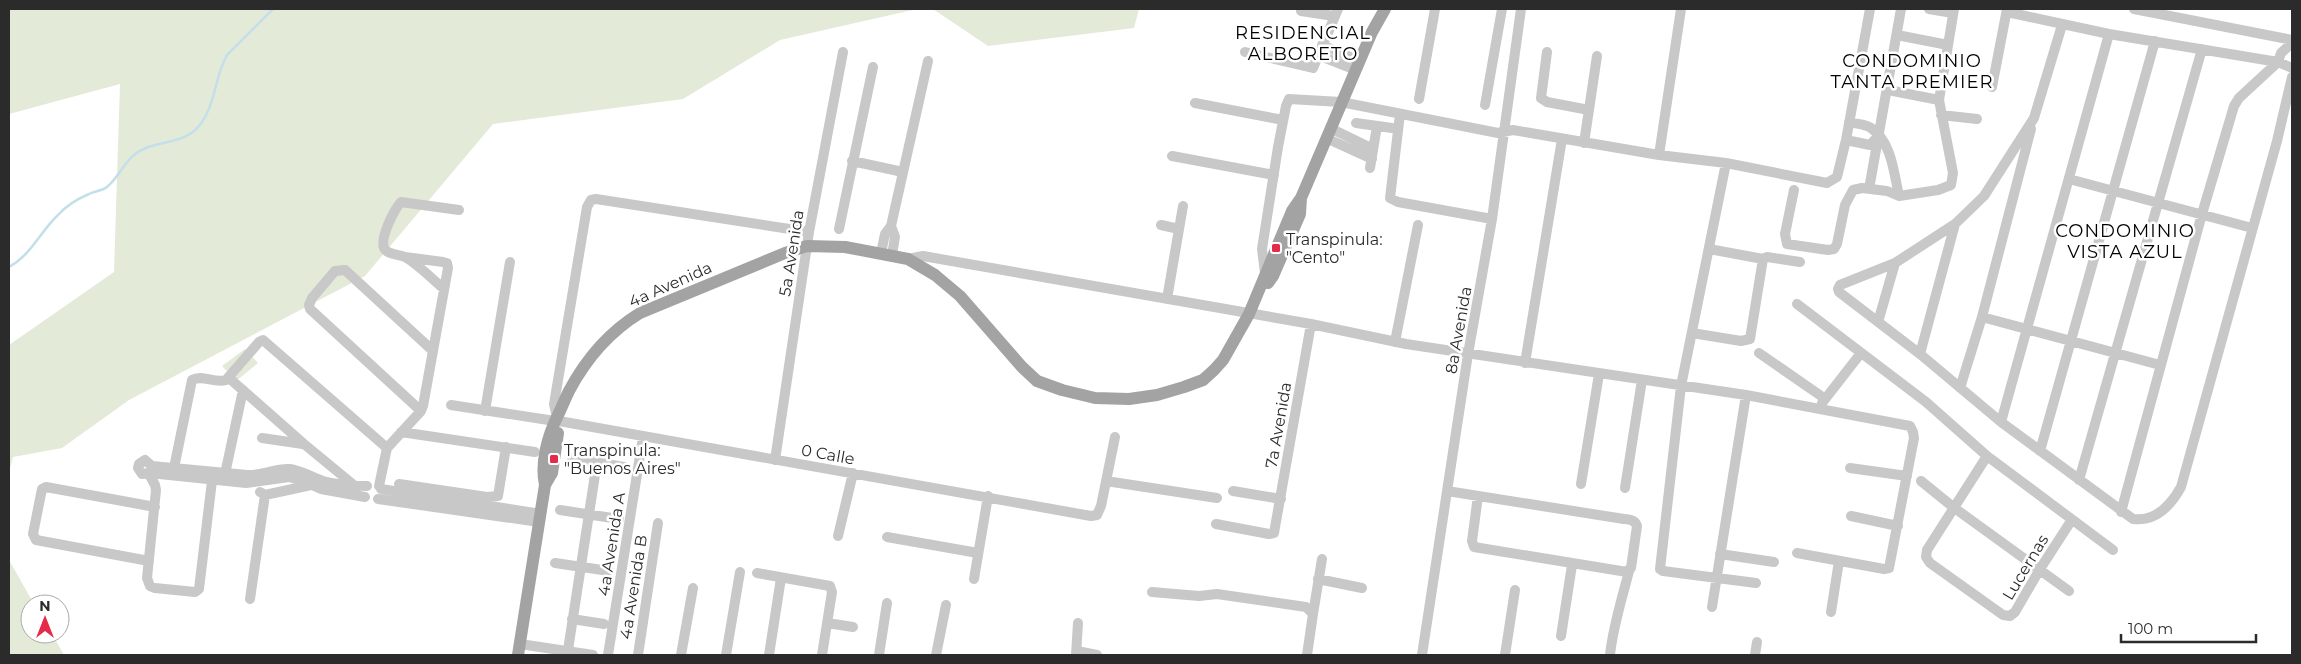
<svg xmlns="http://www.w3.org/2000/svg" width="2301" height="664" viewBox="0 0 2301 664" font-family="Montserrat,sans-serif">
<rect width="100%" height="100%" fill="#fff"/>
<path fill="#e3ead8" d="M9 9H917L780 40 683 99 493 124 365 276 129 400 62 448 13 457 9 472V345L114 272 120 84 9 114Z
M933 9H1139L1134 28 988 46Z
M245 349 258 363 236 381 222 366Z
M9 560 34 604H30V634H52L64 655H9Z"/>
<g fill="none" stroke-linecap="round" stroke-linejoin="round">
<path stroke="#c3dfea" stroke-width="2.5" d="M9 267C31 255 40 232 58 215 67 205 77 199 89 194 95 191 102 191 107 187 118 178 123 164 134 155 153 139 183 146 199 126 216 105 214 78 227 55L273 9"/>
<path stroke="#c8c8c8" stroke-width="10" d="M1929 9 1953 13
M2134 9 2292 40
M1301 11 1334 16
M2007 12 2109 34 2278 62 2292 68
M2062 25 2034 118 1984 196 1955 224 1895 263 1840 285 1838 289 1839 292 1920 354 2001 422 2133 519C2156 522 2171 505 2181 487L2277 141 2292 77
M1897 35 1948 45
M1322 45 1360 61
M1245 52 1313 68 1338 9
M1547 52 1541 98 1547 102 1589 110
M1318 55 1356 70
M1992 87 2007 9
M1888 90 1939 100
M1419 99 1435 9
M1195 103 1283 120
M1485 105 1502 9
M1400 114 1390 198 1398 202 1492 219
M1941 115 1977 119
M1849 122C1856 124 1866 124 1871 128 1892 142 1894 174 1899 196
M1356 123 1392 128
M1330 128 1373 149
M1326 138 1372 159
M1846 140 1870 145 1879 135
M1584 143 1597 56
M1659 155 1681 9
M1172 156 1274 175
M852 161 903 172
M1726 163 1681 386 1660 569 1663 571 1756 583
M1370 168 1377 126
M2069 179 2252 228
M1869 189 1901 9
M1794 190 1785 234 1787 244 1828 250 1834 249 1837 244 1845 205 1853 190 1862 188 1887 191 1899 196 1938 190 1951 185 1953 173 1939 100 1954 9
M1161 225 1179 229
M891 226 895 237 892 255
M839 229 873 67
M1709 249 1763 259 1767 257 1800 262
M881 253 885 234 891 226 928 61
M908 259 923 256 1311 324 1406 344 1746 395 1910 426 1913 432 1914 438 1889 568 1884 569 1797 553
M1265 273 1262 249 1278 147 1286 106 1289 99 1341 102 1498 133 1513 130 1659 155 1726 163 1827 183 1837 177 1846 140 1870 9
M444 289C432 279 419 265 405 257 399 254 387 255 384 248 380 237 394 210 401 202L459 210
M1167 299 1183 206
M1797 304 1926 402 1987 456 2113 550
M1982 317 2160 365
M1878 322 1895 263
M1692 333 1741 341 1750 339 1763 259
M1395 342 1418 225
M1759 353 1824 398
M1920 354 1955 224
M1525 363 1562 139
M229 378 304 444 355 486
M1960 388 1982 317 2031 129
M1822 403 1861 353
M451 405 555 421
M421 411 310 309 309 305 312 298 335 271 345 270 432 350
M485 411 510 262
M557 418 554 404 587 207 591 200 596 199 809 232
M559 421 1091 516 1097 515 1101 506 1115 437
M2001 422 2109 34
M401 432 535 452
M262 438 303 444
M2040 451 2155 41
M1987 456 1927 550 1926 557 1930 563 2003 615 2010 616 2015 612 2040 569 2071 521
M572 458 624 467
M775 460 809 232 843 52
M152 466 150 473 142 474 138 468 139 464 145 460 152 466 247 475C262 476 275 468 290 469 302 471 312 477 323 481 337 485 353 486 367 486
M174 468 192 380C203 374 214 384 226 380L259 342 263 340 387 448
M1850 468 1907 476
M150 473 246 483 289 477 303 481 321 489 365 497
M149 474 155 485 156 490 147 578 150 586 155 588 195 592 199 589 212 481
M225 474 243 390
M2079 480 2202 49
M1106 481 1217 498
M1921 481 1953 507 2069 591
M399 484 487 497 498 496 506 447
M1581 484 1599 374
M379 486 387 448 421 411 423 406 448 268 447 263 443 262 405 257
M1625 488 1642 380
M381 489 541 514
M1233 491 1281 499
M1447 491 1624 519C1630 519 1635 520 1637 526L1631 568 1626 572 1621 571 1474 547 1472 541 1478 496
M260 492 265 495 311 485
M378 499 539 522
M560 510 619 519
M2121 512 2202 214 2234 106 2239 98 2278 62 2281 53 2292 43
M1851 516 1898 526
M1216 524 1269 534 1274 533 1311 324
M838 536 853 473
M887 537 978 553
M1720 554 1774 562
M149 561 36 540 33 534 42 489 46 487 155 507
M555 563 609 571
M757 573 830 586 832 592 822 655
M974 579 988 496
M1318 579 1362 588
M1152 592 1199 596 1217 594 1306 607 1313 614 1307 655
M250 599 265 495
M1712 607 1746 395
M1831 612 1839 561
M1313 614 1322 559
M572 619 604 624
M827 623 853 627
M1561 636 1572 565
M520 644 593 655
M568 650 597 462
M1077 651 1097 655
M608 655 643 437
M638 655 658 523
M681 655 693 588
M726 655 740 572
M769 655 781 578
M879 655 887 603
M936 655 946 605
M1076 655 1078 623
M1422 655 1468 354 1492 219 1521 9
M1505 655 1515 590
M1610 655C1613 626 1622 599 1629 571
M1755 655 1757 642"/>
<path stroke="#a3a3a3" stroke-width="12" d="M1268 283 1273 276 1300 214 1301 198
M545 485 552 473 558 433
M518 655 545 485C540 463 548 435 558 415 562 407 565 399 569 391 586 359 609 332 640 313L785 253 807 246 845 247 908 259 935 275 960 296 1022 367 1037 381 1062 390 1095 398 1129 399 1157 395 1184 387 1203 380 1214 370 1223 360 1249 314 1292 211 1301 198 1372 32 1385 9"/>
</g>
<g fill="#e62a49" stroke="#fff" stroke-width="2">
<rect x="1271" y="243" width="10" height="10" rx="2.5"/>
<rect x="549" y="454" width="10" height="10" rx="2.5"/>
</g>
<g text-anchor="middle" stroke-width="5" stroke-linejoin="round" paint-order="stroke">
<g font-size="16" fill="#2b2b2b" stroke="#fff" text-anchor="start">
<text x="1286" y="245">Transpinula:<tspan x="1286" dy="18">"Cento"</tspan></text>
<text x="564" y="456">Transpinula:<tspan x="564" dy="18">"Buenos Aires"</tspan></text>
</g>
<g font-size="16" fill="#2b2b2b" stroke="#fff">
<text transform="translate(791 253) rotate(-81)" y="6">5a Avenida</text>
<text transform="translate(670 284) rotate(-24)" y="6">4a Avenida</text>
<text transform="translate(1458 330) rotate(-80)" y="6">8a Avenida</text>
<text transform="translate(1278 425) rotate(-80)" y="6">7a Avenida</text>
<text transform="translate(828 454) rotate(10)" y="6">0 Calle</text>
<text transform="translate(611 544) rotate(-81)" y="6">4a Avenida A</text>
<text transform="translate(2025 567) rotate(-59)" y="6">Lucernas</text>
<text transform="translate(633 587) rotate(-81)" y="6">4a Avenida B</text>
</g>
<g font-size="18" letter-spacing="1" fill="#000" stroke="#fff">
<text x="1303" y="39">RESIDENCIAL<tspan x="1303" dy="21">ALBORETO</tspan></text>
<text x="1912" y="67">CONDOMINIO<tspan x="1912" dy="21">TANTA PREMIER</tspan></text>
<text x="2125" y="237">CONDOMINIO<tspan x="2125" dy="21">VISTA AZUL</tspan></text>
</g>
</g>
<rect width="2301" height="664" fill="none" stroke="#2b2b2b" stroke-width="20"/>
<g transform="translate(45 619)"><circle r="24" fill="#ffffff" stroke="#aaaaaa"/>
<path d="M0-4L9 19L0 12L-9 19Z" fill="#e62a49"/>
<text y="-8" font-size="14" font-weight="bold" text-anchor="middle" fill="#2b2b2b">N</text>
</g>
<path d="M2121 634v8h135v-8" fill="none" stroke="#2b2b2b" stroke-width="2.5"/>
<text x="2128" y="634" font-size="15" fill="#2b2b2b" stroke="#ffffff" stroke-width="4" paint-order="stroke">100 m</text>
</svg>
